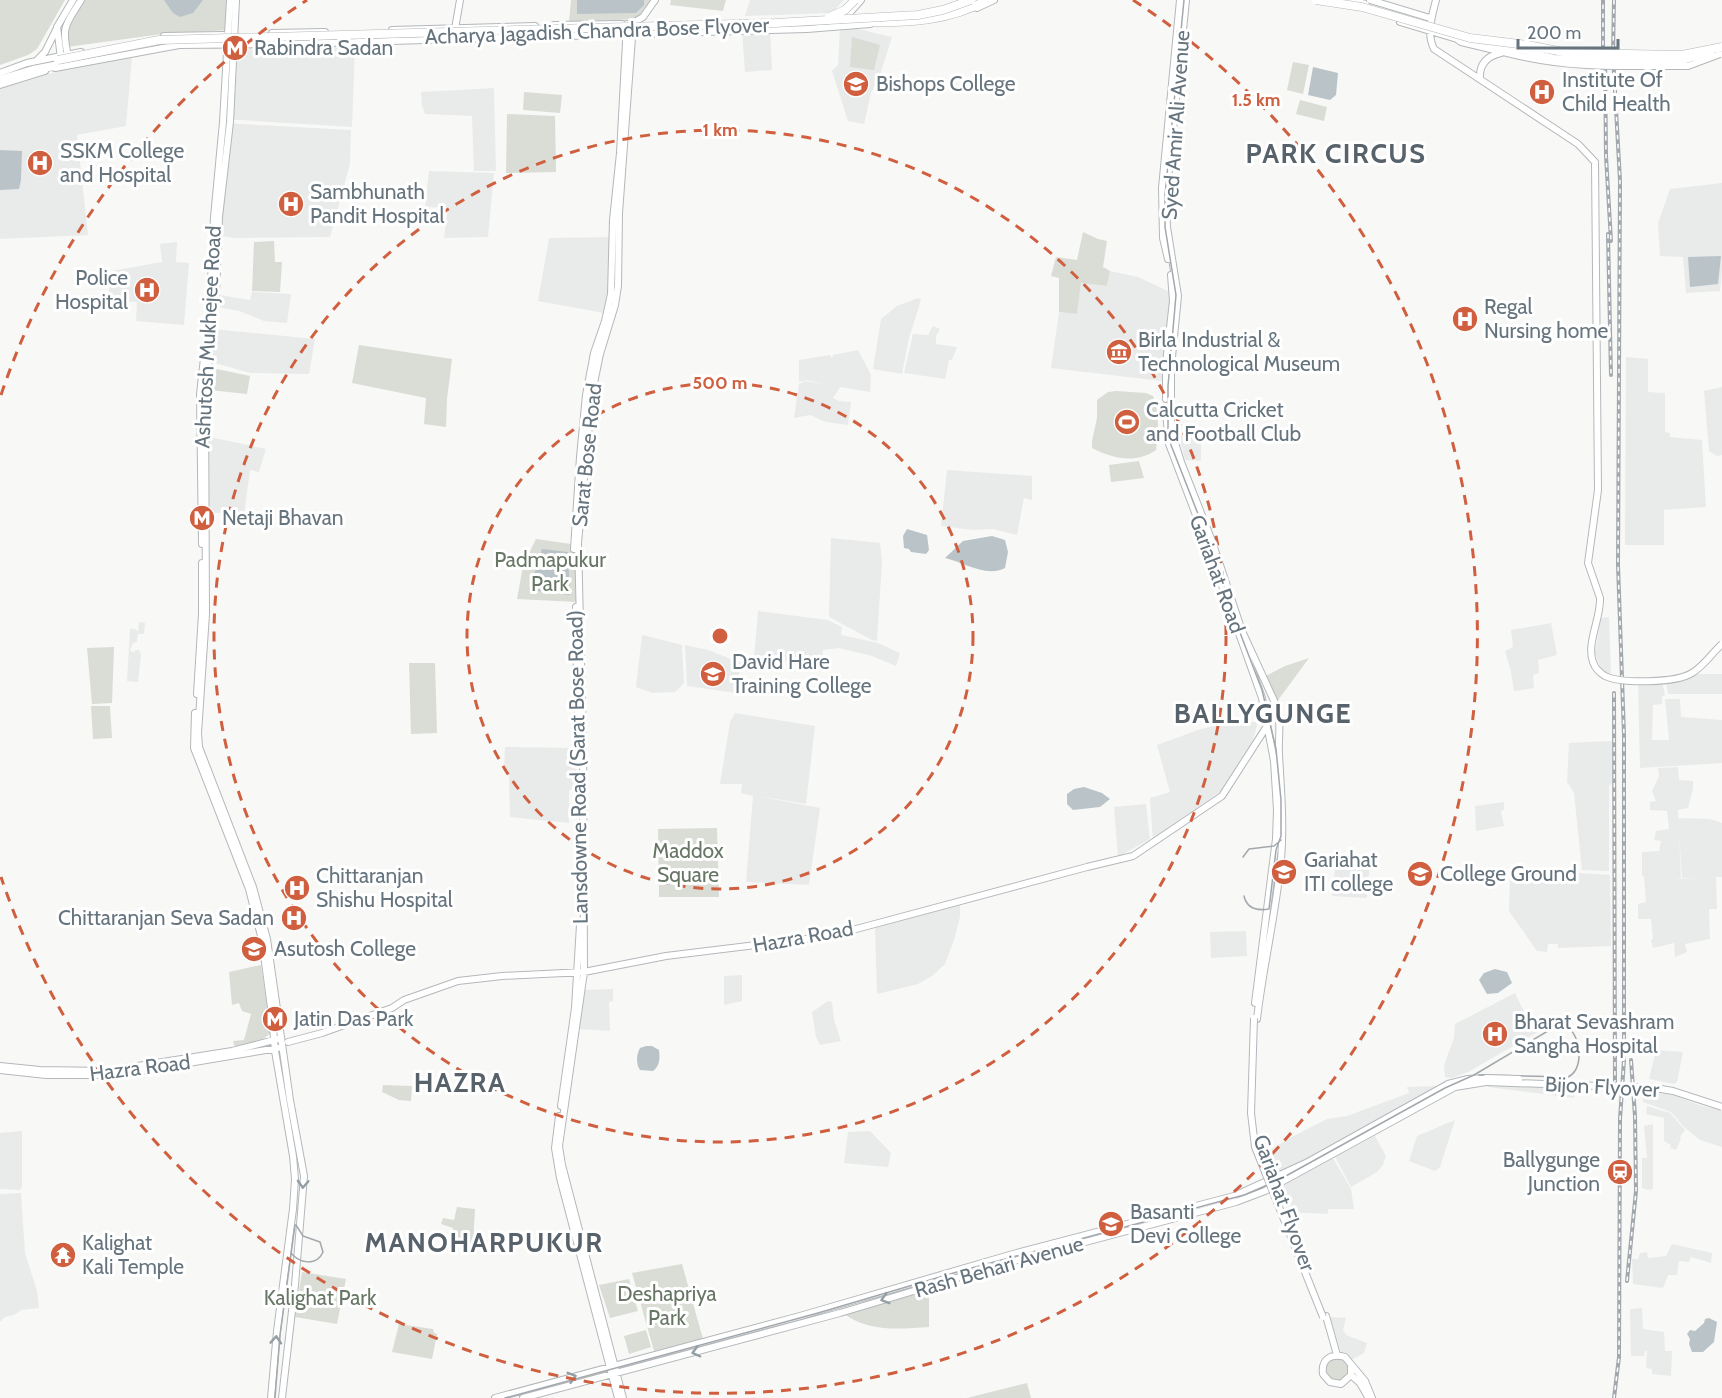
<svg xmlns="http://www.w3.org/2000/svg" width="1722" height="1398" viewBox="0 0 1722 1398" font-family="Cabin,sans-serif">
<rect width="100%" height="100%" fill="#f8f8f6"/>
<path fill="#e9eaea" d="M750 0H844L832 13 745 16Z
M854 28 892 37 880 75 871 93 864 124 848 121 832 71 838 65 840 29Z
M742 31H770L772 70 745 72Z
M355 43 352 127 224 119 231 47Z
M132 56 126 126 77 135 88 235 0 239V89L58 71Z
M494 88 496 171H474L472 116 425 114 422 106 421 92Z
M224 123 351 130 350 164 330 237 236 238 218 236Z
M429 171 494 173 488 237 444 238 448 208 425 207Z
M1722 183V270L1720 291 1686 293 1683 257 1660 256 1658 223 1670 189Z
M615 237V295L609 314 538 301 549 238Z
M177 242 176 262 189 263 184 325 136 321 137 302 108 301 111 271 162 262 160 244Z
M1110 271 1138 277 1170 292V307L1162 381 1051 368 1059 312 1077 314 1081 283 1107 286Z
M252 292 291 294 287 323 264 321 239 311 213 306V294L250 300Z
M918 298 921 300 909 338 902 374 873 369 881 319 897 306Z
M933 326 940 329 936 336V344L957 347 952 360H949L945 379 904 373 913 334 928 335Z
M212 329 315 339 309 374 250 373 208 361Z
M858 350 871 375 870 392 840 387 833 398 839 401 851 402 848 425 826 422 810 415 794 418 799 384 805 381 823 384 806 380 799 382V360L830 355 832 358 833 355Z
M1626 357 1648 359V392L1665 393V432L1670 433V437L1702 440 1706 507 1664 510V545H1625Z
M1722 387V455L1717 456 1709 451 1704 391Z
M1179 435 1201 436V461L1185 460Z
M205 436 266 449 259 472 250 470 244 515 207 512Z
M947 470 1032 476V500L1024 498 1017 535 993 529 973 530 941 526Z
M831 538 880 543 882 561 877 641 872 640 829 617Z
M758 611 828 620 842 627 841 635 878 643 900 653 896 666 872 656 839 648 823 650 821 665 754 658Z
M1609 617 1611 674 1606 673 1601 668 1595 653 1601 618Z
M139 622 145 623 144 634H138L137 642 133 643 130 650 134 653 135 650H139L141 654 138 682 127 681 130 629H135L138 632Z
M1551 623 1557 655 1538 660 1539 673 1533 675 1534 688 1514 691 1511 672 1505 651 1513 647 1511 630Z
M642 635 682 645 684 683 675 692 653 693 636 687Z
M685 645 708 650 741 663 736 693 687 686Z
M1697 674H1722V694H1668L1666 682 1686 679Z
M1638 681 1662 682 1665 695 1662 697V704L1653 705 1652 740H1669L1665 699H1680L1681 717 1722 720V763L1640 768Z
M735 713 815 726 806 804 757 796 820 808 809 885 746 882 753 796 741 793 742 784H720L730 722Z
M1233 722H1258L1252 743 1220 792 1172 825 1153 842 1150 798 1170 792 1157 745 1201 729Z
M1612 741V784L1609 785V871L1582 870 1574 793 1567 782 1569 743Z
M505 747 576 748 577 789 569 790V823L510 817 509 774 504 770Z
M1678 767 1679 780 1693 781V789L1688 808 1678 810 1681 878 1676 879 1696 878H1682L1678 818 1710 819 1722 823V877H1716L1717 909H1709L1710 939 1685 944 1687 952 1675 957 1674 943 1653 948 1651 940 1653 939 1651 919H1638V904L1646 902 1644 876H1642V852L1659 851 1661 841 1654 840 1656 831 1669 829 1667 811 1650 810V802L1656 801 1652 791 1659 776 1658 768Z
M1504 802V810L1501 811 1504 826 1476 831 1475 806Z
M1146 804 1150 839 1118 857 1114 807Z
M1336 858 1370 861 1367 898 1332 896Z
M1580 873 1610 875 1611 946 1558 948V944H1548L1547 952 1537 951 1509 911 1510 879Z
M960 903V917L955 937 945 964 932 976 918 984 877 994 875 926Z
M1246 931 1247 956 1211 958 1210 932Z
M742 975V1001L724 1005V976Z
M613 989V1001L609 1002 610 1031 576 1029 581 990Z
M1515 993 1527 1018 1535 1015 1543 1029 1468 1072 1452 1078 1445 1077 1444 1065 1454 1038 1455 1024Z
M828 1001 832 1002 834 1020 841 1041 820 1045 816 1037 812 1012Z
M1656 1050 1683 1052 1677 1082 1674 1084 1649 1079Z
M1487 1085 1575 1087 1574 1098 1504 1089 1488 1087Z
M1437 1086 1389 1115 1277 1177 1270 1164 1268 1151 1288 1139 1327 1119 1347 1116 1409 1093 1407 1087Z
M1642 1091 1673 1095 1702 1106 1722 1111V1147L1700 1140 1684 1127 1671 1112 1643 1102Z
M1647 1106 1670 1113 1685 1130 1680 1137 1681 1139 1676 1150 1670 1148 1671 1145 1664 1141V1118L1646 1114Z
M1455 1120 1440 1167 1435 1171 1409 1161 1417 1136Z
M1653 1124V1189L1648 1190 1642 1188V1158H1647L1644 1126Z
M22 1131V1187L20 1190 0 1189V1133Z
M870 1131 891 1153 888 1167 844 1163 848 1132Z
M1375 1136 1386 1156 1383 1165 1377 1172 1351 1187 1335 1157Z
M1333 1158 1351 1189 1354 1209H1328V1214L1288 1212 1279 1188Z
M21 1193 25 1253 37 1291 39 1308 21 1310 14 1315 5 1317 0 1322V1194Z
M1672 1244 1712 1253 1711 1263 1691 1257 1689 1262 1679 1261 1677 1275H1668L1663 1288 1633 1284 1632 1259H1638L1640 1253 1647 1252 1648 1258 1666 1256Z
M1642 1308 1643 1329 1664 1332 1665 1351H1672L1671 1376 1652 1374V1369L1646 1368 1647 1351H1645L1644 1356H1631L1630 1309Z
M1330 1317 1346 1318 1343 1330 1346 1335 1367 1343 1364 1353 1351 1360 1341 1352Z"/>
<path fill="#d9ddd6" d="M0 0H65L37 49 28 55 0 65Z
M85 0H232L230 30 162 34 67 47 65 33Z
M571 0H651L639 19 569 22Z
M671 0H726L723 11 670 5Z
M852 37 880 45 874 70 850 67Z
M1293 62 1309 65 1303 94 1287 90Z
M524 92 562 95 560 113 523 110Z
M1300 100 1327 107 1324 121 1296 114Z
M507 114 555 116 556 172 506 173Z
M1083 232 1098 239 1107 241 1103 267 1110 271 1107 286 1081 283 1077 314 1059 312V278L1051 276 1056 257 1077 260Z
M274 241 275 262H282L280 292 252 291 254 242Z
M359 345 452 359 447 399 446 427 424 424 426 398 352 383Z
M212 368 250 376 247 394 210 390Z
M1116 391 1146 393 1153 396C1160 413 1158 432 1156 450 1136 464 1113 459 1092 448V441L1097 418V400L1108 392Z
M1139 461 1144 478 1111 482 1109 465Z
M536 539 578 545 577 602 517 599 523 566Z
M114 647 112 703 92 704 87 648Z
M1309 658 1276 703 1264 677 1285 666Z
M409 663H435L437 733 411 734Z
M91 706H110L112 738 93 739Z
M717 828 719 897H659L658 829Z
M261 965 271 1032C262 1043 248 1045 235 1048L233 1041 244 1040 251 1014 242 1011 239 1003 232 1005 229 972Z
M383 1085 412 1086 411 1101 399 1100 382 1092Z
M457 1207 475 1209 473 1244 453 1242V1228L441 1224 443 1218 454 1220Z
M682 1264 703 1339 654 1351 632 1273Z
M302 1272 346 1279 337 1324 295 1317Z
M629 1279 638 1311 610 1318 599 1285Z
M929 1289V1327C900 1329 869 1332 844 1314Z
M399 1324 433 1329 434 1333 437 1334 432 1359 392 1352Z
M646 1330 651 1347 629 1354 624 1336Z
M1325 1370a12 12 0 1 1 24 0a12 12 0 1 1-24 0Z
M1027 1383 1031 1398H967Z"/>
<path fill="#bac4c8" d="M164 0H203L193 13 180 17 173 13Z
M577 0H644V5L636 13 577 14Z
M1313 67 1338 73 1336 95 1330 100 1308 95Z
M0 150 22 151 21 180 19 189 0 190Z
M1721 256 1718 284 1690 287 1688 257Z
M907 529 927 535 929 550 926 554 911 552 909 549 904 548 903 536Z
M992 536 1005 540 1008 552 1005 568C986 578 963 562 945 558L963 541Z
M542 549 568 552 570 595 529 590Z
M1084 787 1102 793 1110 799 1100 807 1073 810 1067 804V794L1074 789Z
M1495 969 1507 972 1512 983 1498 993 1487 994 1479 980 1484 973Z
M646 1046H652L659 1050C660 1058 660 1066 653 1071L640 1070C636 1064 636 1055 640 1048Z
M1709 1318 1717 1322 1714 1342 1703 1352H1692L1689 1344 1690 1339 1687 1334 1690 1330 1695 1331 1704 1323 1705 1319Z"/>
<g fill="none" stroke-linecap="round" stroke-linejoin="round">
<g stroke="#b4b8bb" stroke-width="8">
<path id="major" d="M236 0 230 122 219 217 216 294 205 394 206 614 198 733 199 747 253 887 267 939 290 1100 304 1176 295 1285 282 1398
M1186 0 1166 199 1167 227 1178 296 1171 367V430L1181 462 1212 541 1242 631 1276 705C1282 722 1278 737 1279 755 1281 790 1284 825 1281 860 1276 914 1263 966 1257 1019
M1370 0 1430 18
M1436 0C1432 16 1426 33 1434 49L1578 144 1595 162 1598 490 1588 563 1600 598
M977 8 994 0
M846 21V17L861 0
M1400 22 1457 39 1461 42 1520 56
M633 23 643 17 655 0
M554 25 622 24
M455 29 460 0
M392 30 535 26
M272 33 325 32
M164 36 223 35
M1487 43 1522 50
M68 56C61 25 66 25 81 0
M61 58 57 27 73 0
M37 60 45 52 57 28
M55 68 179 45 290 44 807 29 870 24
M0 73 27 63 81 52
M1480 79C1479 64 1487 56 1501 53
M0 85 45 71
M1168 259 1163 238 1162 188 1180 0
M1166 399V363L1173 301 1171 275
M1166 412 1169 444 1210 552 1262 698 1274 761 1277 810 1276 839 1255 1003
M202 544 200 394 210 304 214 217 223 122 230 0
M574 549 580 457 586 395 594 353 605 321 611 294 613 220 620 153 627 24
M576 607 577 681
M197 694 202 614V563
M195 713 194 748 249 889 262 940 272 1015 275 1051 293 1156 295 1179 293 1209 277 1331 271 1398
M578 735V709
M288 1042 322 1033 392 1008 404 1000 458 981 502 976 584 972 666 956 830 936 1087 867 1133 856 1222 796 1267 726
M0 1066 40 1070 106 1071 232 1051 278 1039
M0 1070 46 1075H117L278 1048
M561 1106 575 1008 580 925
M559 1116 555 1148 560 1178 618 1398
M1326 1316 1337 1355
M1351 1366V1375L1341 1384 1330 1382 1323 1374C1321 1359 1331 1353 1345 1357L1365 1381 1372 1398
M1351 1375 1360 1383 1368 1397
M495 1398 800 1316 1013 1254 1234 1196 1306 1163 1448 1084 1468 1079 1486 1078
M523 1398 840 1313 1014 1261 1236 1202 1265 1191 1455 1087 1486 1082
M623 1398 562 1165 559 1146 584 972 583 742 578 543 592 393 600 354 615 305 618 286 619 213 633 24"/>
</g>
<g stroke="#b4b7ba" stroke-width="9">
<path id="highway" d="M1349 0 1365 5
M866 22C908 23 950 21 987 0
M0 80 33 70 59 65"/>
</g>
<use href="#major" stroke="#fff" stroke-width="6"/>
<use href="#highway" stroke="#fff" stroke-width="8"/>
<path stroke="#a2a8ad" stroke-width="1.5" d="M1184 0 1165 195V227L1176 295 1168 386V429L1171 445 1209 542 1239 630 1262 690 1276 749 1281 800V836L1276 850 1269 909C1257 911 1247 909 1244 896
M1243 857 1249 849 1274 846 1281 840
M291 1253C300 1264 317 1266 323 1252L320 1242 303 1236 296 1225
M275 1398 280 1335 295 1225
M505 1398 818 1313 957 1272 1244 1195 1275 1182 1445 1088 1474 1075 1558 1025C1577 1020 1589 1067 1568 1077L1479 1075"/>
<g stroke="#a2a8ad" stroke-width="4">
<path id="rail" d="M1614 0 1613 55 1620 181 1618 565 1624 735V1060L1620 1119 1619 1357 1614 1398
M1605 55 1606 156 1611 241
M1603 63V0
M1608 234 1611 375
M1614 693 1615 1086
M1627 1281 1636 1191 1635 1116 1631 1060"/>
</g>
<use href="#rail" stroke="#fff" stroke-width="1.5" stroke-dasharray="4.5" stroke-linecap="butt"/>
<g stroke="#b4b8bb" stroke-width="8" stroke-linecap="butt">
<path id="major-bridge" d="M1522 50 1554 58 1588 60H1686L1711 52
M1520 56C1574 68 1619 66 1673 66H1688L1720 54
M1600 598C1601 618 1586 644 1593 662 1595 668 1600 673 1605 676 1622 684 1676 683 1692 673 1704 666 1712 653 1722 644
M1254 1018 1251 1113 1255 1147 1323 1317
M1486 1078 1519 1079
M1486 1082 1655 1088 1673 1091 1722 1107"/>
</g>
<g stroke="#b4b7ba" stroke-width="9" stroke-linecap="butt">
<path id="highway-bridge" d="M1316 0 1362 7 1470 38 1527 45 1569 53 1682 55 1722 47
M829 17 845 10 855 0
M58 60 159 40 775 23 918 15 943 10 971 0"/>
</g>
<use href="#major-bridge" stroke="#fff" stroke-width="6"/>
<use href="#highway-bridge" stroke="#fff" stroke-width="8"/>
</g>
<defs><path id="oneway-chevron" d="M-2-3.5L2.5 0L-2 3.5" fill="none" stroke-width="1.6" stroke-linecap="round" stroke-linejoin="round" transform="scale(1.5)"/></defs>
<g stroke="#949ea5">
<use href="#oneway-chevron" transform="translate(303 1184) rotate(93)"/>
<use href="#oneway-chevron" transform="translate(885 1299) rotate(163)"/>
<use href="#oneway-chevron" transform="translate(276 1340) rotate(-86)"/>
<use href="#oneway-chevron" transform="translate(696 1352) rotate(165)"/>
<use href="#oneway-chevron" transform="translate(572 1377) rotate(-16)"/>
</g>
<g fill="none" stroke="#d05f3f" stroke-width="3" stroke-dasharray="10 8">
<circle cx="720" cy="636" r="253"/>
<circle cx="720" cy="636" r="506"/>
<path d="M1 395A758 758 0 0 1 307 0M1133 0A758 758 0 1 1 1 877"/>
</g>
<defs>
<g id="metro-disc" transform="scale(1.35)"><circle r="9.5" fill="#d05f3f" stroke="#fff"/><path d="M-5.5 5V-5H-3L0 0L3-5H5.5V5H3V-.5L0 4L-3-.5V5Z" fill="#fff"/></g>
<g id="university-disc" transform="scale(1.35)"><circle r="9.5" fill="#d05f3f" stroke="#fff"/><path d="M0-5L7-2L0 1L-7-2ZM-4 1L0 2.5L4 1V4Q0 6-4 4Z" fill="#fff"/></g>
<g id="hospital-disc" transform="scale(1.35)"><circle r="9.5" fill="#d05f3f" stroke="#fff"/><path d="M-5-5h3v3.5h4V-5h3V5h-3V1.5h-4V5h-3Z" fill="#fff"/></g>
<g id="museum-disc" transform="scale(1.35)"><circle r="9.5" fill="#d05f3f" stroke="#fff"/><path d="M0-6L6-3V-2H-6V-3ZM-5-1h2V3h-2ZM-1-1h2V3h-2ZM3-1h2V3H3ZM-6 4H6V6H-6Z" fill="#fff"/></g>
<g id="stadium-disc" transform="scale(1.35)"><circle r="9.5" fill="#d05f3f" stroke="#fff"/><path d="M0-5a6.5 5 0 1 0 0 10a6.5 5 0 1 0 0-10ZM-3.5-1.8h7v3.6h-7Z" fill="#fff"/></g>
<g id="station-disc" transform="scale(1.35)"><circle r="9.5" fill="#d05f3f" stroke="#fff"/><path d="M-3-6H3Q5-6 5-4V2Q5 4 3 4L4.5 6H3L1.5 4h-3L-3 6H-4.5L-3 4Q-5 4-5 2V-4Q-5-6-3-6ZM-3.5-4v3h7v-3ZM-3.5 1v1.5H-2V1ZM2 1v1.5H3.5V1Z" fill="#fff"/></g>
<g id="temple-disc" transform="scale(1.35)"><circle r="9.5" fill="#d05f3f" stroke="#fff"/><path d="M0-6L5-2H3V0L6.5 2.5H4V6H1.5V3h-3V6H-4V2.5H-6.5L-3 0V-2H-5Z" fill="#fff"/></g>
</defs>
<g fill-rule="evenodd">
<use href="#metro-disc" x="235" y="48"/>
<use href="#university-disc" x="856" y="84"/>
<use href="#hospital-disc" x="1542" y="92"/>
<use href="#hospital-disc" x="40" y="163"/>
<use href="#hospital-disc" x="291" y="204"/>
<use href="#hospital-disc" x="147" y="290"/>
<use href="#hospital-disc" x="1465" y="319"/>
<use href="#museum-disc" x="1119" y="352"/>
<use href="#stadium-disc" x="1127" y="422"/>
<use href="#metro-disc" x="202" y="518"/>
<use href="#university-disc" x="713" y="674"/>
<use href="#university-disc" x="1284" y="872"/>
<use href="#university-disc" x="1420" y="874"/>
<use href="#hospital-disc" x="297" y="888"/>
<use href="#hospital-disc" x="294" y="918"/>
<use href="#university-disc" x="254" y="949"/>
<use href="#metro-disc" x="275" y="1019"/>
<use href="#hospital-disc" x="1495" y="1034"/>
<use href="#station-disc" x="1620" y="1172"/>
<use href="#university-disc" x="1111" y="1224"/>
<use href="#temple-disc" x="63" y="1255"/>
</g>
<g text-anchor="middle" stroke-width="6" stroke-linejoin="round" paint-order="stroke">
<g font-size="21" fill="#66747e" stroke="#fff">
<text transform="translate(597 31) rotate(-2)" y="7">Acharya Jagadish Chandra Bose Flyover</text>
<text transform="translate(1176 125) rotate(-86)" y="7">Syed Amir Ali Avenue</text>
<text transform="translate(208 337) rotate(-87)" y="7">Ashutosh Mukhejee Road</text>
<text transform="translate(587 455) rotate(-84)" y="7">Sarat Bose Road</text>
<text transform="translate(1217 574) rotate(70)" y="7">Gariahat Road</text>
<text transform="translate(578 767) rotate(-91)" y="7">Lansdowne Road (Sarat Bose Road)</text>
<text transform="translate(803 937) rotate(-10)" y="7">Hazra Road</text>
<text transform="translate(140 1068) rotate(-7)" y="7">Hazra Road</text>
<text transform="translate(1602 1087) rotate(3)" y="7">Bijon Flyover</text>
<text transform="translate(1284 1203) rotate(70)" y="7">Gariahat Flyover</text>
<text transform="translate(999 1267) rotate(-16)" y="7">Rash Behari Avenue</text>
</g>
<g font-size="21" fill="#66747e" stroke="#fff" text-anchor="start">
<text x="254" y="55">Rabindra Sadan</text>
<text x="1562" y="87">Institute Of<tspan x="1562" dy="24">Child Health</tspan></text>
<text x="876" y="91">Bishops College</text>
<text x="60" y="158">SSKM College<tspan x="60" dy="24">and Hospital</tspan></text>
<text x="310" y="199">Sambhunath<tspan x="310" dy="24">Pandit Hospital</tspan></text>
<text x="128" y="285" text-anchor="end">Police<tspan x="128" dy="24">Hospital</tspan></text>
<text x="1484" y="314">Regal<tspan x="1484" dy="24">Nursing home</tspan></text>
<text x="1138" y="347">Birla Industrial &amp;<tspan x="1138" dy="24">Technological Museum</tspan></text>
<text x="1146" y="417">Calcutta Cricket<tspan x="1146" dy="24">and Football Club</tspan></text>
<text x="222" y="525">Netaji Bhavan</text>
<text x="732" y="669">David Hare<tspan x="732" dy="24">Training College</tspan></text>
<text x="1304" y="867">Gariahat<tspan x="1304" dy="24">ITI college</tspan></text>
<text x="1440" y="881">College Ground</text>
<text x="316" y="883">Chittaranjan<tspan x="316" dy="24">Shishu Hospital</tspan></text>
<text x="274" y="925" text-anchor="end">Chittaranjan Seva Sadan</text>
<text x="274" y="956">Asutosh College</text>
<text x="294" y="1026">Jatin Das Park</text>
<text x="1514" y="1029">Bharat Sevashram<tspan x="1514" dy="24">Sangha Hospital</tspan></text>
<text x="1600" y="1167" text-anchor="end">Ballygunge<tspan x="1600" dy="24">Junction</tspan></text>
<text x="1130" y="1219">Basanti<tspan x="1130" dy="24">Devi College</tspan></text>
<text x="82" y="1250">Kalighat<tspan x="82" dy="24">Kali Temple</tspan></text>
</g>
<g font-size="21" fill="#687765" stroke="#fff">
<text x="550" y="567">Padmapukur<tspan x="550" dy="24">Park</tspan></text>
<text x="688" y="858">Maddox<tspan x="688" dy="24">Square</tspan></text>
<text x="667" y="1301">Deshapriya<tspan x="667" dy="24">Park</tspan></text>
<text x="320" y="1305">Kalighat Park</text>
</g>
<g font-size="27" font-weight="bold" letter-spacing="1.5" fill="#58626a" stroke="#fff">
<text x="1336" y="163">PARK CIRCUS</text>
<text x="1263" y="723">BALLYGUNGE</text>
<text x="460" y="1092">HAZRA</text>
<text x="484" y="1252">MANOHARPUKUR</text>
</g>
</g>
<circle cx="720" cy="636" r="9" fill="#d05f3f" stroke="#fff" stroke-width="3"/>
<g font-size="18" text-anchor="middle" font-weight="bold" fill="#d05f3f" stroke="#fff" stroke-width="6" stroke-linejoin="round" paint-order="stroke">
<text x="1256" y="106">1.5 km</text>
<text x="720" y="136">1 km</text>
<text x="720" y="389">500 m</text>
</g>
<path d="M1518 39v9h100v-9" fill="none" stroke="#66747e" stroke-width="3"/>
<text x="1527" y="39" font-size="18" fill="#66747e" stroke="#ffffff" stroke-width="4.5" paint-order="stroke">200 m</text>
</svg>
